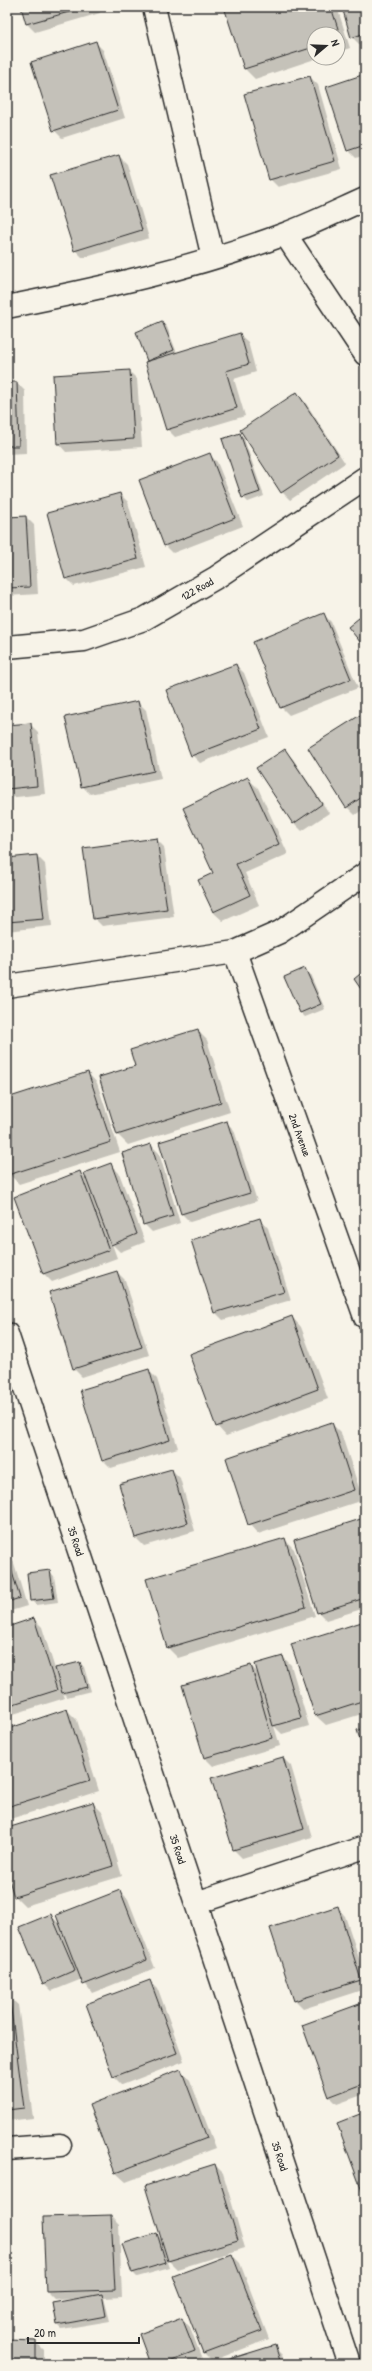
<svg xmlns="http://www.w3.org/2000/svg" width="372" height="2371" viewBox="0 0 372 2371" font-family="'Patrick Hand',sans-serif">
<rect width="100%" height="100%" fill="#f7f3e8"/>
<filter id="ink" filterUnits="userSpaceOnUse"><feTurbulence type="fractalNoise" baseFrequency=".025" numOctaves="2"/><feDisplacementMap in="SourceGraphic" scale="8" xChannelSelector="R" yChannelSelector="G"/><feConvolveMatrix kernelMatrix="1 2 1 2 8 2 1 2 1" color-interpolation-filters="sRGB"/></filter>
<g filter="url(#ink)">
<path fill="#0003" d="M22 7H99L100 13 35 32 27 24Z
M225 7H337L350 48 338 52V34H314V58H318L255 79 245 69Z
M343 7H365V46L362 47 352 37Z
M95 42 103 50 125 118 62 138 54 130Z
M365 75V155L356 158 348 150Z
M310 77 318 85 342 169 278 187 270 179Z
M119 156 127 164 149 238 83 258 75 250Z
M7 230 12 251 7 252Z
M162 322 167 327 177 353 239 334 248 342 256 372 234 379 245 416 175 437 167 429 148 360Z
M129 371 137 379 142 447 66 452 58 443Z
M7 383H17L25 391 26 453 7 454Z
M297 394 305 402 345 463 290 500 282 492Z
M240 434 244 439 264 496 248 502 243 497Z
M209 454 217 462 243 526 173 553 165 545Z
M120 494 128 502 146 567 74 586 66 578Z
M26 517 34 525 38 594 7 596V518Z
M323 614 331 622 358 688 289 715 281 707Z
M236 665 244 673 269 737 200 763 192 755Z
M138 702 146 710 161 779 90 794 82 786Z
M365 713V808L355 815 347 807Z
M30 724 38 732 45 794 7 798V726Z
M285 751 293 759 329 813 302 831 294 823Z
M248 779 258 788 288 854 245 873 259 905 223 921 213 912 214 873Z
M156 839 164 847 174 917 102 926 94 918Z
M37 856 45 864 52 926 7 931V859Z
M305 969 310 974 325 1009 305 1017 301 1013Z
M197 1030 207 1040 230 1112 128 1145 118 1135 100 1078 136 1067Z
M88 1073 97 1083 120 1152 19 1184 9 1174 7 1167V1099Z
M226 1122 234 1130 257 1201 190 1222 182 1214Z
M151 1145 159 1153 180 1223 152 1232 144 1224Z
M111 1165 119 1173 145 1242 120 1252 112 1244 117 1258 52 1282 44 1274 15 1197 80 1173 89 1181Z
M260 1219 268 1228 291 1300 223 1320 215 1312Z
M117 1272 125 1280 149 1355 82 1377 74 1369 50 1293Z
M292 1317 301 1327 328 1399 226 1436 217 1426Z
M149 1371 157 1379 178 1448 111 1468 103 1460Z
M331 1423 341 1433 363 1500 258 1534 249 1524Z
M172 1470 180 1478 195 1531 144 1546 136 1538Z
M363 1519 365 1521V1608L326 1620 318 1612Z
M284 1539 294 1549 315 1616 178 1658 168 1648 148 1580Z
M7 1540 27 1606 7 1612Z
M49 1571 54 1576 58 1602 36 1605 31 1600Z
M34 1619 42 1627 55 1669 80 1663 84 1667 91 1691 67 1697 63 1693 65 1698 7 1716V1628Z
M365 1622V1713L326 1725 316 1716Z
M283 1657 291 1665 309 1726 282 1734 274 1726 280 1746 213 1766 205 1758 183 1686 251 1666 259 1674Z
M67 1710 77 1720 99 1791 7 1820V1730Z
M283 1758 291 1766 312 1837 242 1858 234 1850Z
M93 1803 103 1813 122 1876 25 1906 15 1896 7 1875V1829Z
M120 1891 128 1899 155 1968 92 1993 82 1979 52 1991 44 1983 50 1915 62 1926Z
M337 1908 345 1916 365 1976V1989L303 2009 295 2001 272 1929Z
M150 1981 158 1989 184 2061 122 2085 114 2077 88 2005Z
M7 1995 18 2005 33 2118 7 2121Z
M365 2003V2094L337 2104 329 2096Z
M181 2071 190 2080 216 2148 126 2182 116 2173 91 2105Z
M215 2165 223 2173 245 2248 177 2269 167 2259 170 2268 137 2277 133 2273 123 2244 156 2234 162 2240Z
M7 2206 13 2218 7 2221Z
M111 2216 119 2224 122 2297 104 2298 110 2321 62 2329 58 2325 74 2299 55 2300 47 2292 44 2218Z
M232 2255 240 2263 269 2339 212 2361 204 2353 175 2276Z
M182 2319 190 2327 202 2359 189 2364H152Z
M7 2341 36 2342 44 2350V2364H7Z
M274 2347 282 2355 285 2364H218Z"/>
<path fill="#c4c1b9" stroke="#2b2b2b" d="M21 7H87L26 24Z
M224 7H331L341 38 338 39V34H314V47L244 69Z
M342 7H365V33L351 38Z
M96 41 118 110 53 131 31 62Z
M365 74V145L347 151 326 87Z
M310 76 335 161 269 180 244 94Z
M119 155 142 230 74 251 50 175Z
M162 321 174 350 147 361 136 332Z
M240 333 249 364 226 371 237 408 166 430 145 362Z
M130 370 134 439 57 444 53 375Z
M7 382H17L19 446H7Z
M297 392 338 455 281 493 240 430Z
M240 433 260 492 242 498 222 439Z
M210 453 235 518 164 546 139 480Z
M120 493 138 559 65 579 47 513Z
M26 516 30 587 7 588V517Z
M324 613 351 679 280 708 253 642Z
M365 613V648L348 627Z
M236 664 261 729 191 756 166 690Z
M138 701 154 771 81 787 65 717Z
M365 712V795L346 808 308 748Z
M31 723 37 786 7 789V725Z
M285 749 322 804 293 824 256 768Z
M248 777 279 844 236 864 250 895 213 912 198 880 213 873 183 808Z
M157 838 167 909 93 919 83 848Z
M37 855 44 919 7 922V858Z
M305 968 321 1004 300 1013 284 977Z
M365 970V995L354 979Z
M198 1029 221 1102 117 1135 99 1077 135 1066 130 1050Z
M88 1072 111 1142 8 1175 7 1098Z
M227 1121 250 1193 181 1214 159 1142Z
M151 1144 173 1216 143 1225 122 1153Z
M111 1163 137 1234 111 1245 84 1173Z
M80 1171 109 1250 43 1274 14 1197Z
M260 1218 284 1292 214 1313 191 1240Z
M117 1271 142 1347 73 1369 49 1292Z
M292 1316 318 1389 216 1427 189 1354Z
M149 1369 170 1440 102 1461 80 1390Z
M332 1422 354 1490 248 1525 226 1458Z
M172 1469 188 1523 135 1538 119 1484Z
M364 1518 365 1598 317 1613 294 1540Z
M285 1538 306 1607 167 1648 146 1579Z
M7 1556 20 1598 7 1602Z
M50 1570 54 1598 30 1601 27 1573Z
M34 1618 57 1690 7 1706V1627Z
M365 1621V1700L315 1716 291 1644Z
M283 1656 301 1718 273 1726 255 1664Z
M80 1662 87 1687 62 1693 55 1668Z
M251 1665 272 1738 204 1758 182 1685Z
M67 1709 90 1781 7 1807V1729Z
M365 1728V1756L357 1730Z
M283 1757 304 1829 233 1850 211 1778Z
M93 1802 113 1866 14 1897 7 1873V1828Z
M120 1890 147 1960 83 1985 56 1915Z
M338 1906 361 1980 294 2001 270 1928Z
M51 1914 75 1970 43 1984 19 1927Z
M150 1980 177 2053 113 2077 86 2004Z
M7 1994H9L24 2108 7 2110Z
M365 2002V2083L328 2097 302 2025Z
M181 2069 207 2138 115 2173 89 2105Z
M365 2112V2190L362 2191 337 2123Z
M215 2164 238 2240 168 2261 145 2186Z
M111 2215 115 2290 46 2292 43 2217Z
M157 2233 166 2263 132 2273 122 2244Z
M232 2254 262 2331 203 2353 173 2276Z
M102 2294 106 2316 57 2325 53 2303Z
M182 2318 195 2351 160 2364H150L139 2334Z
M7 2340 36 2341V2364H7Z
M275 2345 281 2364H214Z"/>
<g fill="none" stroke-linecap="round" stroke-linejoin="round">
<g stroke="#2b2b2b" stroke-width="25">
<path id="street" d="M154 7 213 258
M285 234 365 354
M7 307C101 288 195 268 285 234 312 224 338 211 365 199
M7 647 84 640 144 619 217 577 365 478
M235 952 365 1317
M7 986 235 952 280 932 365 874
M7 1334 349 2364
M196 1903 365 1847
M7 2149 60 2145"/>
</g>
<use href="#street" stroke="#f7f3e8" stroke-width="22"/>
</g>
</g>
<g text-anchor="middle" stroke-width="4" stroke-linejoin="round" paint-order="stroke">
<g font-size="11" fill="#2b2b2b" stroke="#f7f3e8">
<text transform="translate(197 589) rotate(-30)" y="4">122 Road</text>
<text transform="translate(300 1135) rotate(70)" y="4">2nd Avenue</text>
<text transform="translate(76 1541) rotate(72)" y="4">35 Road</text>
<text transform="translate(178 1849) rotate(72)" y="4">35 Road</text>
<text transform="translate(280 2156) rotate(72)" y="4">35 Road</text>
</g>
</g>
<rect width="372" height="2371" fill="none" stroke="#f7f3e8" stroke-width="24"/>
<rect x="12" y="12" width="348" height="2347" fill="none" stroke="#2b2b2b" stroke-width="1.5" filter="url(#ink)"/>
<g transform="translate(326 46) rotate(71)"><circle r="19" fill="#f7f3e8" stroke="#a5a39c"/>
<path d="M0-3L7 15L0 10L-7 15Z" fill="#2b2b2b"/>
<text y="-6" font-size="11" font-weight="bold" text-anchor="middle" fill="#2b2b2b">N</text>
</g>
<path d="M28 2337v6h111v-6" fill="none" stroke="#2b2b2b" stroke-width="2"/>
<text x="34" y="2337" font-size="12" fill="#2b2b2b" stroke="#f7f3e8" stroke-width="3" paint-order="stroke">20 m</text>
</svg>
